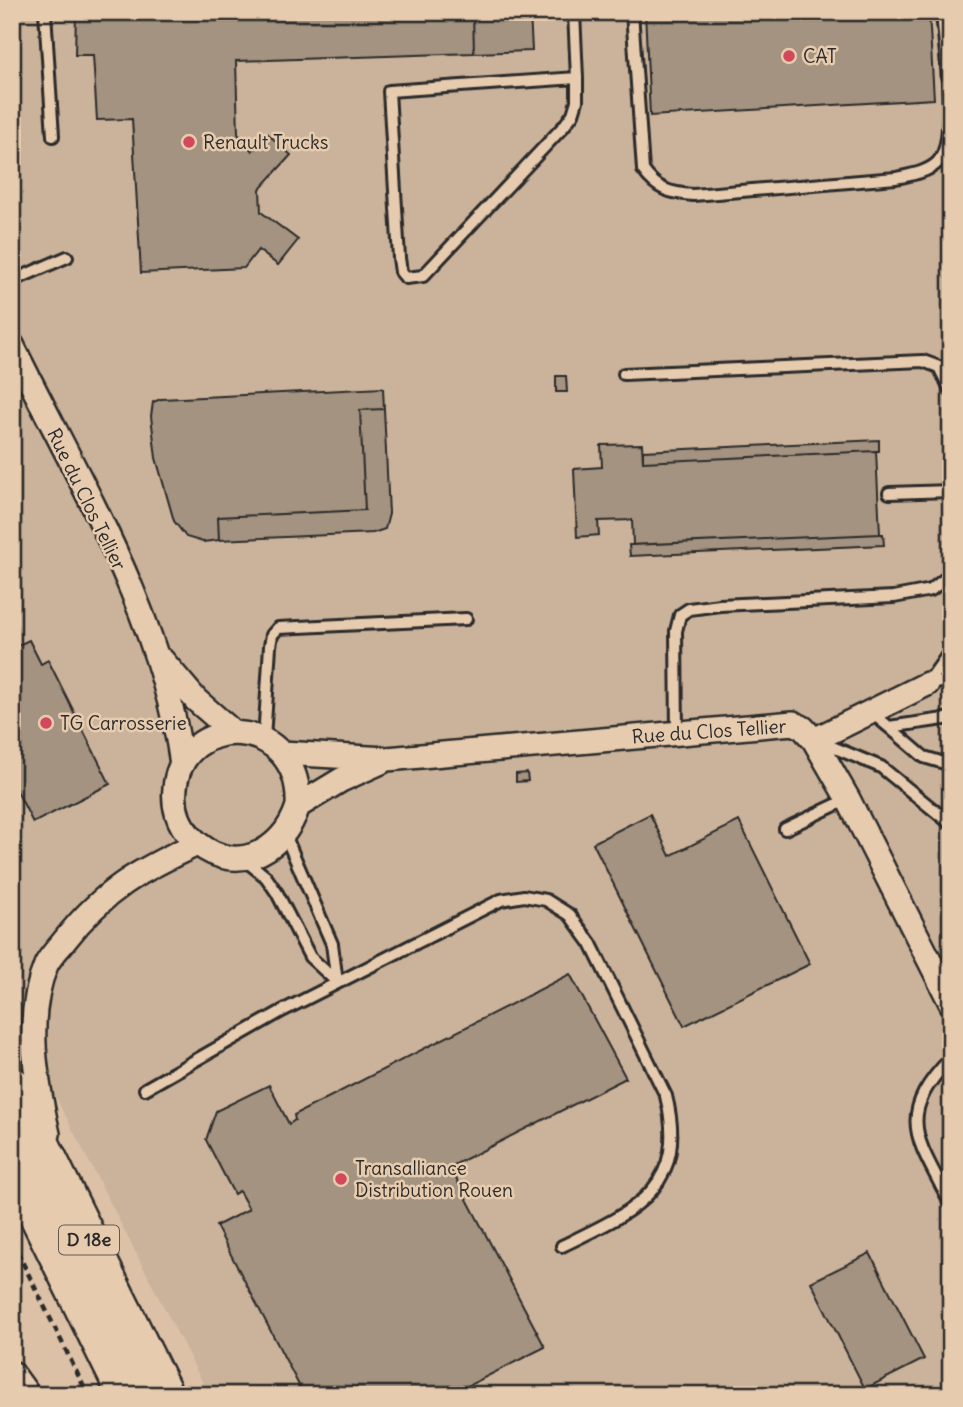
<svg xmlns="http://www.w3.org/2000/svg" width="963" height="1407" viewBox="0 0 963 1407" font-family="Delius,sans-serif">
<rect width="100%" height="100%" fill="#dcc1a6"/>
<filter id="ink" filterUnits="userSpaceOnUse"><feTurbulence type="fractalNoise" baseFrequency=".0143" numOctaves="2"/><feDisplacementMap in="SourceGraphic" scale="14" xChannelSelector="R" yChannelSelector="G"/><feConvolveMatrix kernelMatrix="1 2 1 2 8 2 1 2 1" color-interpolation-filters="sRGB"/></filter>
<g filter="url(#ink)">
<path fill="#cbb39b" d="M12 12H951V1395H209L12 1012Z"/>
<path fill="#a49380" stroke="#2b2b2b" stroke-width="2" d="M473 12H530L532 51 474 53Z
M473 12 474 53 236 61 238 134 252 151 268 134 291 155 260 189 261 212 298 240 278 265 258 250 244 268 141 273 132 119 97 120 93 55H75L76 12Z
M645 12H929L934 99 650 116Z
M556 376H566L567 392H556Z
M383 388 384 409 360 410 365 510 218 517 219 540 203 542 186 537 174 521 156 458 151 416 153 402 161 399Z
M384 409 389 514 385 529 373 533 219 540 218 517 365 510 360 410Z
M879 440V451H876L643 462V451Z
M642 444 643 462 876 451 880 534 633 545 632 520 598 521 599 535 577 537 574 469 602 467 601 445Z
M880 534H883L884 545 630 556 629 545Z
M29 640 41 664 48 660 110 784 33 823 12 781V648Z
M527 773 528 781 516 782V774Z
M650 814 670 856 739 821 810 964 684 1026 593 843Z
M570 974 626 1078 450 1167 545 1347 450 1395H304L216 1226 249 1209 239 1191 234 1194 206 1140 216 1111 269 1085 289 1124 295 1120 294 1115Z
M870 1253 924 1359 865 1389 811 1282Z"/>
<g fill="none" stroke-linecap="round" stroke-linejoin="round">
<g stroke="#2b2b2b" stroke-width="16">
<path id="lane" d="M45 12 53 136
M574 12 577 78V101L573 114 564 126 423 276 406 278 401 272 399 258 389 91 577 78
M632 12 643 170C657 190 670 193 693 195L896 178C909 175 926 173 937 163 959 142 944 43 942 12
M12 281 67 257
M624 374 923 361 939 367 951 391
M889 493 951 491
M927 684 951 650
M927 684 951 681
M871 712 889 727 951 718
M889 727 924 757 951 765
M677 732 676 631 680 615 689 609 720 605 894 597 931 590 951 574
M264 739 270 646 272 635 278 628 466 619
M818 741 881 767 951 824
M785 829 848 799
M285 835 332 944 337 982
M245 860 266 877 277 893 310 957 337 982
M951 1058C892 1118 920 1142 951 1205
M145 1089 282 1011 501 900 524 896 546 900 570 915 591 944 666 1096C689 1189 634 1211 562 1246
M940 1395 951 1389"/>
</g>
<g stroke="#2b2b2b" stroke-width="28">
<path id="street" d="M12 345C78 480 161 614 182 764
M162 660 196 700 234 733
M814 740 927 684
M282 753 387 759 793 723 803 728 814 740 848 799 951 1003
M298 806C302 714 182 711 175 788 173 806 178 824 191 837 230 878 283 855 298 806L341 780 381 762
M48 1134C36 1080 24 1018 46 965 50 956 59 948 65 940 104 890 140 870 197 844
M12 1373 28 1395"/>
</g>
<g stroke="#2b2b2b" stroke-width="42">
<path id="primary" d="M12 1086 164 1395
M12 1162 127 1395"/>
</g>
<path stroke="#2b2b2b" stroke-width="4.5" stroke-dasharray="7 5" stroke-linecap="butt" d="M12 1241 88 1395"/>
<use href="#lane" stroke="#e7cbae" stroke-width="10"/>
<use href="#street" stroke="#e7cbae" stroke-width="23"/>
<use href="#primary" stroke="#e7cbae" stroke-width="37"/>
</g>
</g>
<g fill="#d1495b" stroke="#e7cbae" stroke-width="2.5">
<circle cx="789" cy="56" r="7"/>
<circle cx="189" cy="142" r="7"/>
<circle cx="46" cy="723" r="7"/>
<circle cx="341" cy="1179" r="7"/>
</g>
<g text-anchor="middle" stroke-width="5" stroke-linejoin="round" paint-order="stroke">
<rect fill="#e7cbae" stroke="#635b52" stroke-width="2" x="59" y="1225.5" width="60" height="29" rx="5"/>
<g font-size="18" font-weight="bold" fill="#2b2b2b">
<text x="89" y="1246">D 18e</text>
</g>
<g font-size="19" fill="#2b2b2b" stroke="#e7cbae" text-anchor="start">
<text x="803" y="63">CAT</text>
<text x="203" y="149">Renault Trucks</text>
<text x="60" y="730">TG Carrosserie</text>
<text x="355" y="1175">Transalliance<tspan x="355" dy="22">Distribution Rouen</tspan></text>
</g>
<g font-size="19" fill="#2b2b2b" stroke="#e7cbae">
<text transform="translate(87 499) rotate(64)" y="7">Rue du Clos Tellier</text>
<text transform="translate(709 731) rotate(-4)" y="7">Rue du Clos Tellier</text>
</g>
</g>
<rect width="963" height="1407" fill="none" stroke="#e7cbae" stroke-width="42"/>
<rect x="21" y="21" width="921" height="1365" fill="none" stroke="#2b2b2b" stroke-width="2.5" filter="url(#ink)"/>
</svg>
